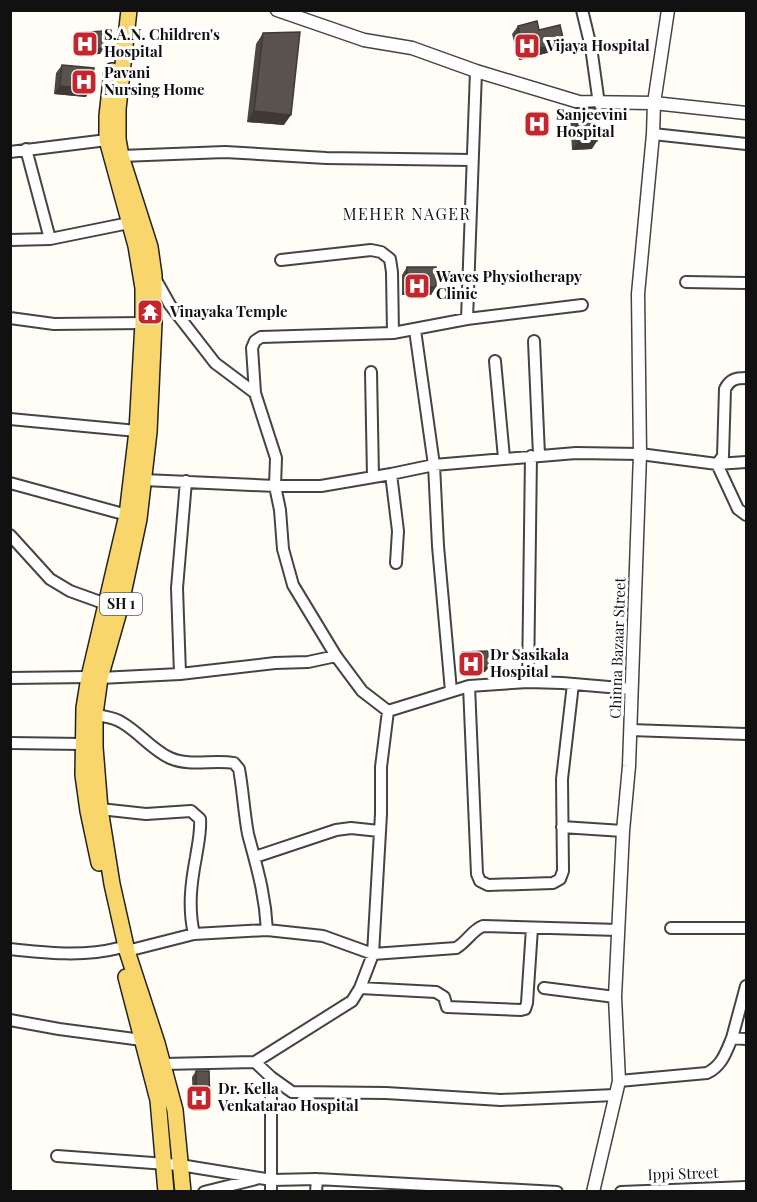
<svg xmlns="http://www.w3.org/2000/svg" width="757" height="1202" viewBox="0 0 757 1202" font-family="'Playfair Display',serif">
<rect width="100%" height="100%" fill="#fffdf5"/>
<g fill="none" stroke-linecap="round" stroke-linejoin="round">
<g stroke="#444" stroke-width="14">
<path id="minor" d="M582 10 591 47 599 104
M653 134 746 144
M26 149 50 239
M10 152 107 140
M121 156 225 152 326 158 472 160
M10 240 50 239 129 223
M281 260 371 250 381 252 390 259 392 272 393 333
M156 280 170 305 215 363 255 393 252 348 255 341 261 337 393 333 467 319 476 71
M686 282 746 283
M10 318 54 324 143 323
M467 319 582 305
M415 330 434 465 438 546 451 691
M534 341 539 455
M495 361 504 458
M371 372 373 477
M255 393 276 458 275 486 280 510 283 549 293 585 336 656 362 691 388 711 469 686 528 682 562 683 632 689
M10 419 137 431
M717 464 723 456 725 389C730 379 736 378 746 378
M717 464 746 462
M391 474 398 531 396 563
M144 480 275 486H321L391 474 434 465 576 453 640 454 717 464 738 509 746 515
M10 483 127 515
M10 535 50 579 70 591 106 604
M180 674 177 588 186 481
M10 678 89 677
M100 678 180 674 275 663 308 662 336 656
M528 682 531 456
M469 686 477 874 480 881 488 885 553 883 560 879 563 871 562 779 573 684
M95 714C103 717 114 717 121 722 139 732 152 750 170 758 190 767 214 759 234 763L239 769C243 790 244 813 248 834 257 868 265 893 267 930L194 934 127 951
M630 730 746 734
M10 743 82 744
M100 809 146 814 191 811 200 819C201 832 198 844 196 857 191 883 188 908 194 934
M562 827 623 831
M255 857 336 830 351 828 379 831
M671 928H746
M267 930 323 936 373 954 456 948C467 942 472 930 483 926L618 930
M10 949C45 953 84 957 119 948
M360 988 436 992 444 997 447 1007 521 1010 525 1009 527 1003 532 928
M544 988 615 997
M10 1020 59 1029 142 1040
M732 1038 746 986
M255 1062 271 1077 292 1092 386 1093 501 1100 615 1095
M163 1064 255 1062 352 1001 360 988 373 954 381 814V767L388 711
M271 1077V1192
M619 1081 707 1073C722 1066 726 1052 732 1038L746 1039
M57 1156 180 1165 272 1180 317 1179 557 1192
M204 1192 256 1179
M316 1192 317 1179
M621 1192 746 1187"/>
</g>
<g stroke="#444" stroke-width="15">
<path id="tertiary" d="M277 10 364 40 412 48 476 71 579 102 654 103 746 113
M593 1192 619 1081 615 997 623 831 629 766 640 454 638 294 653 134 654 103 668 10"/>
</g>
<g stroke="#222" stroke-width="18">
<path id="primary" d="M129 10 118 109V139L121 156 150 247 154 275V323L149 432 139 519 120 608 100 678 95 714V747L100 809 112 884 127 951 157 1043 175 1110 183 1192
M99 863 88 811 83 775 84 708 89 677 127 515 137 431 143 323V288L136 246 107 140V116L112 71
M126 977 158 1100 166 1192"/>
</g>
<use href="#minor" stroke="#fff" stroke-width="10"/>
<use href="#tertiary" stroke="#fff" stroke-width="12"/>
<use href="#primary" stroke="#f9d66b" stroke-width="15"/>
</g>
<path fill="#4d4742" d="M518 26 539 30 564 42 559 50 519 60 512 34Z
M77 33 100 54 74 55 73 38Z
M263 33 284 125 247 122 256 44Z
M62 65 86 97 54 94 56 73Z
M576 108 592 149 572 150 570 116Z
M407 267 431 295H402V275Z
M463 652 485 672 461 674 460 658Z
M196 1071 206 1110 193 1111 192 1077Z"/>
<path fill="#3f3936" d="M677 10H719L676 12Z
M564 42 559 50 519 60 524 52Z
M104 48 100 54 74 55 78 50Z
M60 86 91 89 86 97 54 94Z
M254 111 291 115 284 125 247 122Z
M597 141 592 149 572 150 578 142Z
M407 287H436L431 295H402Z
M489 667 485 672 461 674 465 669Z
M197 1105H210L206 1110 193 1111Z"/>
<path fill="#5a524d" stroke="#3f3936" stroke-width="1.5" d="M537 21 539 30 560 25 564 42 524 52 518 26Z
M103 31 104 48 78 50 77 33Z
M300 32 291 115 254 111 263 33Z
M62 65 94 68 91 89 60 86Z
M595 107 597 141 578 142 576 108Z
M407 267H436V287H407Z
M488 651 489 667 465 669 463 652Z
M196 1071H209L210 1105H197Z"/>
<defs>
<g id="hospital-square" transform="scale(1.35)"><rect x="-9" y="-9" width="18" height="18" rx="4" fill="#c4262e" stroke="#fff"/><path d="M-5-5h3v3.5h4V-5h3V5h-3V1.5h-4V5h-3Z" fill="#fff"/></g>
<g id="temple-square" transform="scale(1.35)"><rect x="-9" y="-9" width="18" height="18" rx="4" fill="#c4262e" stroke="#fff"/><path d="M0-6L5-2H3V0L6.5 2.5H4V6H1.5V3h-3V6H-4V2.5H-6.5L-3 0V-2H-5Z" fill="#fff"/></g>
</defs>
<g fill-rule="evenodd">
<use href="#hospital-square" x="85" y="44"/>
<use href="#hospital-square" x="527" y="46"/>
<use href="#hospital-square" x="84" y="82"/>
<use href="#hospital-square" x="537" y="124"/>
<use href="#hospital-square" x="417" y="286"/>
<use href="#temple-square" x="150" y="312"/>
<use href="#hospital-square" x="471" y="664"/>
<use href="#hospital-square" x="199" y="1098"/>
</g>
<g text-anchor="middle" stroke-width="6" stroke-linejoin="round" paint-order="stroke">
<rect fill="#fff" stroke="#585858" stroke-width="1.5" x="100" y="593" width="42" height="22" rx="4.5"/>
<g font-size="14" font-weight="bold" fill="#111">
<text x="121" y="609">SH 1</text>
</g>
<g font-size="15" font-weight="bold" fill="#111" stroke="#fff" text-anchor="start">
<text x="104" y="40">S.A.N. Children's<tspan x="104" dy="17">Hospital</tspan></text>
<text x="546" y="51">Vijaya Hospital</text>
<text x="104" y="78">Pavani<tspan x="104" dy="17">Nursing Home</tspan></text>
<text x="556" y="120">Sanjeevini<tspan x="556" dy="17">Hospital</tspan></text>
<text x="436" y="282">Waves Physiotherapy<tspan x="436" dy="17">Clinic</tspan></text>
<text x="170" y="317">Vinayaka Temple</text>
<text x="490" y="660">Dr Sasikala<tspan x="490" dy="17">Hospital</tspan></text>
<text x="218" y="1094">Dr. Kella<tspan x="218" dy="17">Venkatarao Hospital</tspan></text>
</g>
<g font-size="15" fill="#111" stroke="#fff">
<text transform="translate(618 648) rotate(-88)" y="5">Chinna Bazaar Street</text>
<text transform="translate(683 1174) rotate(-2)" y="5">Ippi Street</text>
</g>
<g font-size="16" letter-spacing="1.5" fill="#111" stroke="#fff">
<text x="407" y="220">MEHER NAGER</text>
</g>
</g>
<rect width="757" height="1202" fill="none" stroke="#111111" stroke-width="24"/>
</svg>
